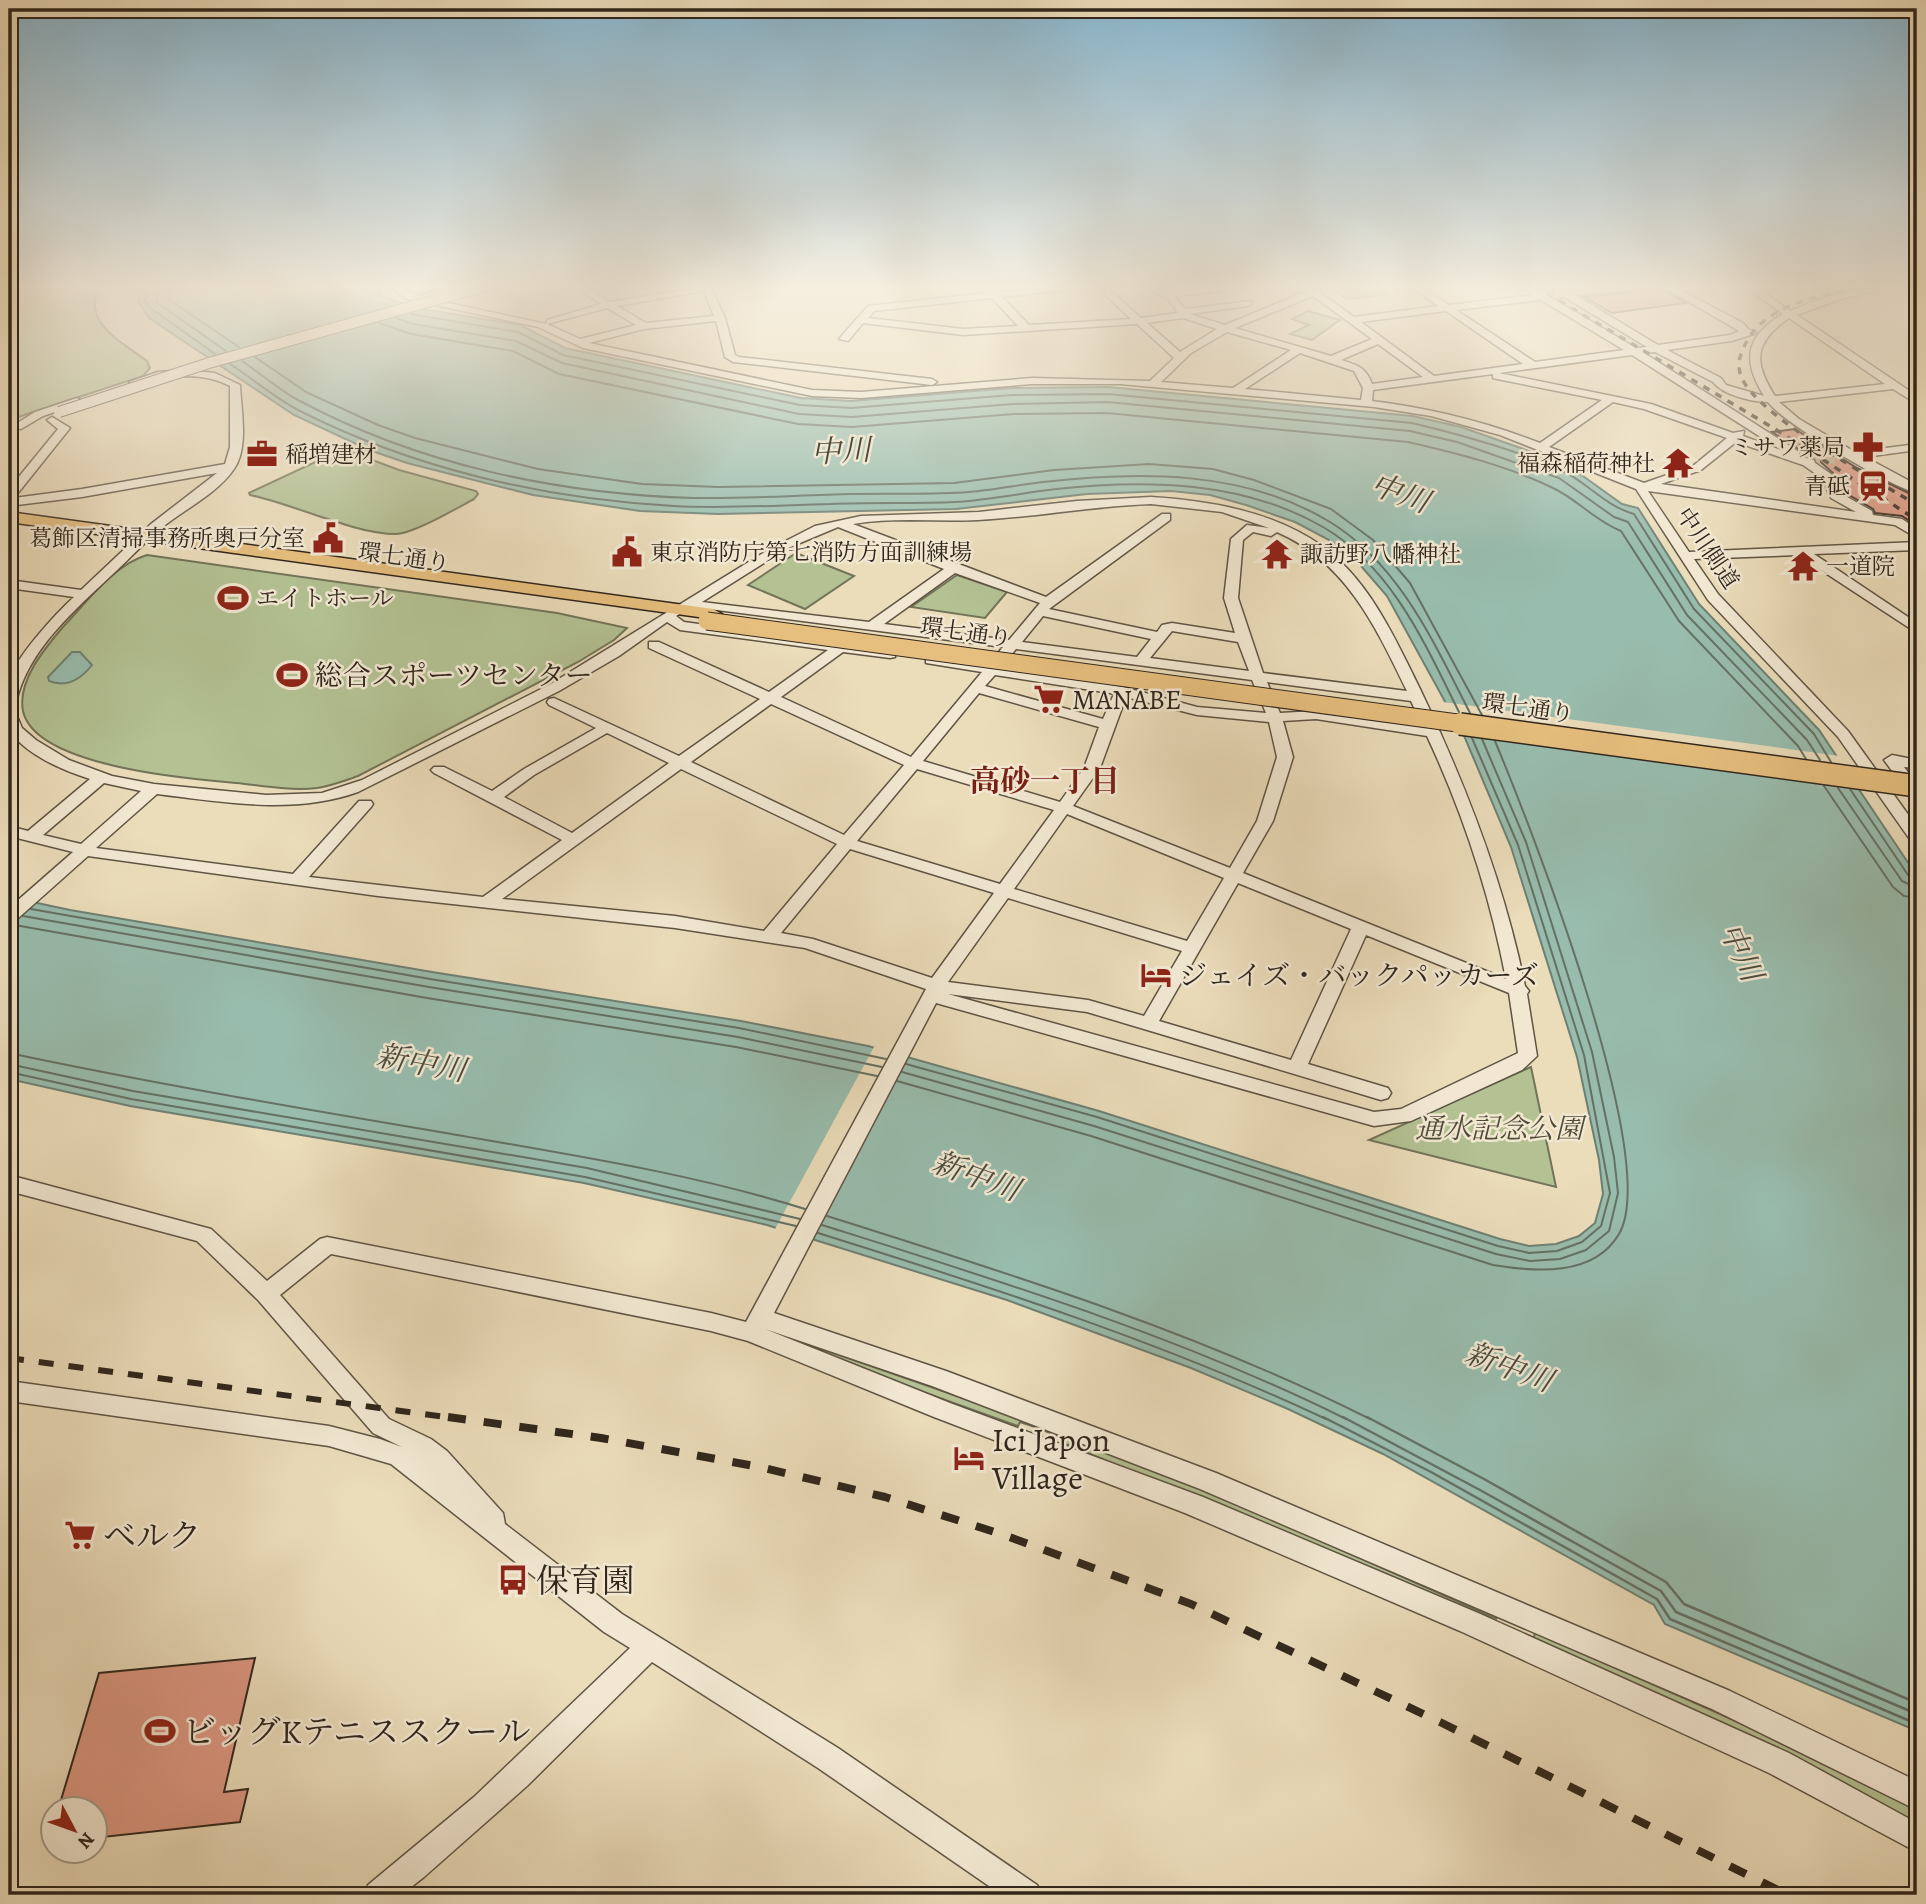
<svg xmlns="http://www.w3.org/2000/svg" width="1926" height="1904" viewBox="0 0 1926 1904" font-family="Alegreya,'Noto Serif JP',serif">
<rect width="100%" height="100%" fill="#ebdcba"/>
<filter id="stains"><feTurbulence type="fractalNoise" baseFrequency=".00286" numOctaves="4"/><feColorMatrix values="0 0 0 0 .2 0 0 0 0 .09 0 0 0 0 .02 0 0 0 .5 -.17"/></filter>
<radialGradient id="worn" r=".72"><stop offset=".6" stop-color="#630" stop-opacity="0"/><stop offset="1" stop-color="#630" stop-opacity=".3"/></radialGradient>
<path fill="#b3c193" stroke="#727458" stroke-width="2" d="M9 286H100C80 322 122 342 147 361L150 368 143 376 9 420Z
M1328 286H1375L1387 294 1347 299Z
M1308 311 1340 320 1312 340 1290 334 1309 325 1292 319Z
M343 449 399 470 476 491 478 494 474 499C457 508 413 534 396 534 354 534 294 504 250 495L249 493Z
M796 553 854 576 805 609 748 585Z
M147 555 557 613 627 628 614 640 578 662 358 776C344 781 331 786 317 788 291 791 263 786 237 783 191 779 35 767 23 711 17 681 45 648 63 627 87 602 113 565 147 555Z
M957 575 1007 592 985 618 911 607Z
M1531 1067 1556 1187 1369 1140Z
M805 1343 1040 1425 1038 1428 1020 1422 1018 1426 909 1387 804 1345Z
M1047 1428 1250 1509 1497 1619 1469 1610 1061 1442 1063 1438 1045 1431Z
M1535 1633C1664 1689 1793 1744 1917 1809V1827L1768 1747 1533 1641Z"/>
<path fill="#98bcad" stroke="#6e8073" stroke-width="2" d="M143 286H378L381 296 416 308 520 325 565 348 801 398 851 401 1012 388 1108 387 1413 416 1461 427 1566 464 1622 504 1638 508 1699 604 1819 730 1917 876V1731L1665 1624 1654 1605 1383 1454 1288 1409 1191 1368 1007 1300 767 1225 584 1183 130 1106 9 1079V897L70 910 432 972 741 1021 868 1046 1099 1111 1500 1239 1529 1246 1556 1244 1579 1236 1595 1223 1603 1194 1599 1160 1577 1057 1511 847 1465 738 1387 596 1355 559 1331 541 1295 522 1246 505 1210 495 1171 491 1087 494 956 509 718 514 640 511 533 495 407 463 369 450 294 415 149 318 138 301Z
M72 652H80L92 665C81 679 67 688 49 681L48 677Z"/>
<path fill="#ebdcba" d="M1443 702 1840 756 1862 789 1459 734Z
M875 1045 910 1054 812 1243 774 1231Z"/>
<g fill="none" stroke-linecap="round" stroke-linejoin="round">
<path stroke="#647164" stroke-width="2" d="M149 286 145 300 149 307 215 354
M158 286 156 302 226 351
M168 286V299L239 347
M411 314 518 332 563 355 800 405 851 408 1012 395 1108 394 1412 423C1462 435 1514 449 1561 470 1587 482 1605 506 1634 514L1694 609 1814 734 1831 762
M396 318 413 324 516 341 562 363 799 414 852 417 1013 404 1107 402 1410 431 1457 442 1559 478 1614 517 1628 522 1687 615 1807 740 1820 760
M379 323 411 334 513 351 559 374 798 424 852 427 1014 414 1107 413 1408 442C1456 453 1508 466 1553 488 1577 499 1595 521 1621 531L1679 621 1798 746 1806 759
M255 357 306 392 378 425 415 438 538 469 642 484 718 487 954 483 1054 470 1149 464 1213 469 1254 480 1331 509 1373 540 1410 583 1482 715
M242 361C261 374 278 389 298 400 419 465 558 494 694 498 747 499 800 495 852 494 891 493 930 495 969 492 994 490 1018 485 1043 482 1139 471 1245 470 1330 522 1400 565 1434 643 1470 713
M230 364C253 379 274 397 298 410 414 469 545 499 674 506 726 509 779 505 831 504 872 502 914 504 955 502 989 500 1022 493 1056 489 1145 479 1244 481 1323 527 1392 567 1425 644 1459 712
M1824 786 1893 887 1904 896 1917 898
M1838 788 1902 881 1917 888
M1850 789 1908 875 1917 879
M31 909 430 979 739 1028 886 1059
M23 916 429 987 738 1037 882 1067
M9 924 427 998 736 1047 877 1076
M9 1053C160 1085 311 1110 463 1136 577 1156 694 1174 805 1209
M9 1064 133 1091 587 1168 800 1219
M906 1064 1097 1117 1498 1246 1529 1253 1557 1251 1582 1242 1601 1226 1610 1193 1584 1055 1518 845 1472 738
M9 1072 131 1099 585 1177 796 1226
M902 1072 1094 1126 1496 1254 1530 1261 1560 1259 1586 1250 1609 1231 1618 1193 1614 1157 1592 1052 1526 842 1482 739
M897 1081 1091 1136 1493 1265C1535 1272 1594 1277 1619 1234 1662 1160 1530 825 1495 741
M827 1216C1011 1274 1197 1332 1370 1419
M822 1225C1000 1281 1179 1336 1346 1419
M818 1233C991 1287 1162 1342 1326 1419"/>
<path stroke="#647164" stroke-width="2.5" d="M1323 1417 1431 1472 1657 1599 1670 1619 1917 1724
M1343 1417 1480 1490 1661 1591 1676 1612 1917 1714
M1367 1417 1484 1479 1666 1582 1684 1604 1917 1703"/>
</g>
<path fill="#dd9782" stroke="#30261c" stroke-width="2" d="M1636 286H1656L1686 303 1612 313 1584 297 1629 292Z
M1795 429 1857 468 1917 497V526L1902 516 1875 513 1873 509 1842 491 1833 473 1815 457 1802 454 1800 450 1772 432Z
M255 1658 224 1792 248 1789 240 1822 94 1838V1810H58L99 1673Z"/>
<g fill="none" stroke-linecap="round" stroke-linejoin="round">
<path stroke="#c6b89a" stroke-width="10" stroke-dasharray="10 5" stroke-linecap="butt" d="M1810 462 1843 457"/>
<g stroke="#5f5444" stroke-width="3">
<path id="minor" d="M388 286H399L418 296 457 286H470L430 299 546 324 547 320 601 304 572 286H582L610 302 710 286 725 318 735 355 739 357 932 379 937 382 932 385 733 362 725 357 716 321 644 329 589 343 812 390 861 392 1032 378 1150 381 1174 358 1137 324 963 335 863 323 848 341 839 339 868 306 987 293 985 290 990 287 997 292 1078 286 1074 289 1002 297 1029 325 1131 319 1096 286H1105L1141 318 1178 313 1170 301 1146 286H1156L1166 291 1246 286 1242 289 1174 296 1185 309 1251 301V305L1248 306 1190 314 1225 325 1307 291 1302 286H1311L1354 317 1438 306 1410 286H1420L1449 305 1533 295 1521 286C1535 286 1542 294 1556 292L1549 286H1559L1567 291 1633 286 1629 289 1575 295 1658 345 1730 335 1739 331 1662 286H1673L1743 323 1748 329 1757 333 1732 341 1667 350 1721 378 1726 385 1764 396C1742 360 1745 337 1783 314L1744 286H1754L1791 311C1823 296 1861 286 1896 286L1841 299 1797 315 1917 396V404L1893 389 1779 402 1799 419 1855 452 1917 444V450L1865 457 1917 485V493C1891 487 1783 423 1768 402 1752 402 1723 395 1713 382L1655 352 1644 353 1799 452V456L1814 460 1815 463 1831 474 1840 493 1872 511 1873 515 1902 519 1917 529V538L1895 525 1648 491 1689 552 1917 542V550L1814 554 1917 623V633L1798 555 1694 559 1718 594 1848 731 1917 827V843L1911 841 1838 737 1708 600 1636 489 1500 435 1431 416 1374 407 1120 384H1032L861 398 812 396 583 348 538 327 407 299ZM704 291 714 316 646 323 617 306ZM1313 296 1372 339 1331 356 1235 328ZM1564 297 1647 347 1636 348 1552 298ZM992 298 1018 326 963 329 868 318 874 311ZM1541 300 1624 350 1535 362 1456 310ZM607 308 636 325 580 339 547 324ZM1446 311 1523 364 1434 376 1361 322ZM1183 318 1217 329 1180 352 1147 323ZM1789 318 1885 384 1775 396C1753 362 1754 342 1789 318ZM1227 332 1291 350 1233 388 1161 382 1191 353ZM1378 344 1423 377 1372 384C1366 367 1357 365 1341 360ZM1300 353 1354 371 1363 388 1361 400 1245 389ZM1632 355 1781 450 1743 436 1744 431 1733 433 1651 404 1499 373ZM1493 374V378L1497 379 1602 400 1540 443C1486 422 1430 408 1372 401L1373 390ZM1613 402 1644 409 1727 438 1693 466 1644 483 1549 447ZM1736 442 1803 465 1822 478 1831 498 1856 512 1661 484 1701 470Z
M491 286H509L466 296 461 293Z
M185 370 215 373 240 385C241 409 249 448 234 469 217 494 183 510 160 529 144 543 129 559 114 573 76 609 27 650 16 703L9 707C9 699 7 688 9 680 16 657 56 613 74 597L9 588V580L81 590 151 524 217 473 82 497 9 506V489L58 429 47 420 52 417 70 428 14 498 82 489 225 464 230 447V386C199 370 166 377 134 385L129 382 158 372Z
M77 398 82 401 81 403 43 416 21 429 11 427 35 412Z
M1151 497C1211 501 1272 511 1322 546 1369 580 1395 638 1420 689 1465 783 1504 882 1525 986L1529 991 1527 994 1537 1056 1522 1070 1411 1121 1374 1126 936 1003 774 1313 946 1371 1216 1473 1730 1691 1917 1781V1810L1712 1709 1200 1489 932 1386 765 1329 950 1403 1203 1497 1478 1613 1789 1753 1917 1823V1852L1769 1773 1460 1631 1185 1513 934 1417 748 1341 711 1331 331 1254 280 1295 389 1419 431 1439 447 1451 503 1513 505 1524 622 1614 838 1748 1037 1885 1042 1895H1002L818 1768 652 1662 527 1786 424 1877 401 1895H364L368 1885 474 1797 630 1648 604 1632 391 1464 329 1446 9 1401V1381L329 1426 380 1439 402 1447 373 1433 258 1300 197 1241 9 1191V1175L211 1229 267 1281 320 1239 327 1237 711 1313 746 1322 926 989 805 948 675 928 378 896 88 856 15 921 9 922V908L73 852 9 836V826L28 831 90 779C62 770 26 755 9 730V708L14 709 22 728 36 740 69 760 112 776 154 784 266 795 322 793 362 780 549 685 768 550 815 526 861 516 979 512 1077 501ZM1151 504 1222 512 1269 528 1247 525 1231 539 1224 598 1235 633 1172 623 1162 625 1157 632 1049 609 1170 520V514H1162L1046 597 853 524C894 517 936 522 978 520 1036 517 1093 506 1151 504ZM838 527 944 569 869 622 702 602 788 548ZM1253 532 1271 536 1277 532C1346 562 1376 627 1407 691L1263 673 1238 598 1243 540ZM955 573 1040 603 1009 640 884 624ZM709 609 1003 647 988 665 926 657V663L982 672 911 757 781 697 843 652 890 658 895 657V651L684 622 676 616 685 611ZM1043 616 1151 639 1137 657 1022 642ZM667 622 680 630 828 650 769 692 659 642H649V648L760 699 679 756 554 698 549 699 547 702 549 705 596 728 524 769 492 791 444 767H434L431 770 434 773 562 840 483 897 309 877 371 807 373 804 371 801H359L293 874 96 848 157 794C223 802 294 815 358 792L559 691 619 656ZM1172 631 1238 642 1249 671 1150 658ZM1016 649 1252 680 1266 713 1197 707 1123 687 1001 667ZM995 675 1110 693 1114 694 1103 719 985 686ZM1267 682 1411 701 1423 727 1316 711 1280 713ZM979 693 1099 727 1084 768 1060 802 923 761ZM1126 697 1197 715 1269 722 1277 757 1257 821 1230 868 1073 806 1100 768ZM771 704 904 765 844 835 691 762ZM1316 719 1427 736C1463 813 1490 895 1506 979L1243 873 1273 821 1293 757 1283 721ZM607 733 669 763 572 833 504 797 534 775ZM681 769 837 844 764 931 675 916 502 899ZM917 769 1054 810 1000 884 857 841ZM104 783 141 791 81 844 43 835ZM1067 814 1224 878 1187 941 1014 889ZM850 849 994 893 932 978 813 939 781 933ZM1238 883 1351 929 1291 1060 1159 1021ZM1008 898 1182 951 1144 1016 1088 1000 948 982ZM1366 935 1509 993 1518 1053 1401 1109 1374 1112 948 994 1087 1012 1381 1100 1388 1098 1391 1093 1388 1088 1308 1064Z
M1892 755 1917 760V768L1904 767 1917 784V796L1910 795 1884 760Z"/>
</g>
<g stroke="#30261c" stroke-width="3">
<path id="major" d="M9 512 713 609 722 614 713 619 9 522Z"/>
</g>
<use href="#minor" fill="#f2e8d2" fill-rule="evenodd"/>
<use href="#major" fill="#e6be7d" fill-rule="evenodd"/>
<path stroke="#30261c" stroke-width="3.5" stroke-dasharray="7 7" stroke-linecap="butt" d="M1535 286 1775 429 1917 520
M1871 286C1831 293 1769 301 1747 341 1741 352 1736 363 1741 376 1755 415 1878 481 1917 505"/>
<path stroke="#30261c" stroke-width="6" stroke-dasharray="15 15" stroke-linecap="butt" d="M9 1358 461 1419"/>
<path stroke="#30261c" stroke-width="8" stroke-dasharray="18 18" stroke-linecap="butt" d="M448 1417 601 1438 760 1467 885 1497 1004 1535 1191 1604 1440 1722 1788 1895"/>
<g stroke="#5f5444" stroke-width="12" stroke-linecap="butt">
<path id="minor-bridge" d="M59 412 209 363 485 286"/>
</g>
<g stroke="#30261c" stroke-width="19" stroke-linecap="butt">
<path id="major-bridge-far1" d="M707 621 1472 725"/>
</g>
<g stroke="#30261c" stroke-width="24" stroke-linecap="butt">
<path id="major-bridge" d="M1460 724 1917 786"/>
</g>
<use href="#minor-bridge" stroke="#f2e8d2" stroke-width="10"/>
<use href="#major-bridge-far1" stroke="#e6be7d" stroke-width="17"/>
<use href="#major-bridge" stroke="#e6be7d" stroke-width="21"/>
</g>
<linearGradient id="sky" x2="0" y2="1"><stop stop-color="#88b7d0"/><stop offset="0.52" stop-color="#f6efe0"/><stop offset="1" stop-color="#f6efe0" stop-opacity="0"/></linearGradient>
<rect width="1926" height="552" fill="url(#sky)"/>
<defs>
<g id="pharmacy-bare" transform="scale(2.415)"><path d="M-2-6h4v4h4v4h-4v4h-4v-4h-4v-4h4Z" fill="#8f2418" stroke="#f2e8d2" stroke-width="2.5" paint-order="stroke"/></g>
<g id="office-bare" transform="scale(2.415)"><path d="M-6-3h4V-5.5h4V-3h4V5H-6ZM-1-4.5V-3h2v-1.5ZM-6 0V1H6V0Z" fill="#8f2418" stroke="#f2e8d2" stroke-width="2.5" paint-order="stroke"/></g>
<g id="temple-bare" transform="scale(2.415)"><path d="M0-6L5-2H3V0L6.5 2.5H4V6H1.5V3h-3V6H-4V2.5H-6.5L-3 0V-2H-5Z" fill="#8f2418" stroke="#f2e8d2" stroke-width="2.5" paint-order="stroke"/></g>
<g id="station-bare" transform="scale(2.415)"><path d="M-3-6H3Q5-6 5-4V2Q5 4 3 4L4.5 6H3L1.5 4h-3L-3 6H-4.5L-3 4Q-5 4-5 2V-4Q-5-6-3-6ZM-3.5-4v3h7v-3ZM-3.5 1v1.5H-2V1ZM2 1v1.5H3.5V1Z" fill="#8f2418" stroke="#f2e8d2" stroke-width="2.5" paint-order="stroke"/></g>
<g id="civic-bare" transform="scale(2.415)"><path d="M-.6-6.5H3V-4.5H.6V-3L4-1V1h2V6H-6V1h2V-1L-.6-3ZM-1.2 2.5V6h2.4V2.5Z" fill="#8f2418" stroke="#f2e8d2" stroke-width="2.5" paint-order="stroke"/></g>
<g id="stadium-bare" transform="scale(2.415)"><path d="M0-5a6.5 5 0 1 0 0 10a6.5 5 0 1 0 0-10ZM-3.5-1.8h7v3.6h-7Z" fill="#8f2418" stroke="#f2e8d2" stroke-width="2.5" paint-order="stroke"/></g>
<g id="supermarket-bare" transform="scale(2.415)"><path d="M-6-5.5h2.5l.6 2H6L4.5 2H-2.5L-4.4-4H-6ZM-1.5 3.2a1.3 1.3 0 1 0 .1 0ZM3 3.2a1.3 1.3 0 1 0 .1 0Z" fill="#8f2418" stroke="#f2e8d2" stroke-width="2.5" paint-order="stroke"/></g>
<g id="hotel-bare" transform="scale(2.415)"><path d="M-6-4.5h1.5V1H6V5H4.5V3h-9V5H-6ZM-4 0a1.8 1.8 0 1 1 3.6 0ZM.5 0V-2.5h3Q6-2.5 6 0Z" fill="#8f2418" stroke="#f2e8d2" stroke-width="2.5" paint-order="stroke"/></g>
<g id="bus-bare" transform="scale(2.415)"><path d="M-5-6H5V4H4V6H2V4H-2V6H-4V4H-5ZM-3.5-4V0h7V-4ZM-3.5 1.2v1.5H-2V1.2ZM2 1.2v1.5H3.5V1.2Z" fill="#8f2418" stroke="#f2e8d2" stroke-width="2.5" paint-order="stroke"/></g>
</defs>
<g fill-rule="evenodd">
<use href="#pharmacy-bare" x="1868" y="447"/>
<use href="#office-bare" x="262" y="454"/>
<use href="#temple-bare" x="1678" y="463"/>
<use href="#station-bare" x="1873" y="486"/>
<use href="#civic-bare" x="328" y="538"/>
<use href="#civic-bare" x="627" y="552"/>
<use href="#temple-bare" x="1277" y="554"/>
<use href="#temple-bare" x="1803" y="566"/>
<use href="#stadium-bare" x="233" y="598"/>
<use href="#stadium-bare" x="292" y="675"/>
<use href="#supermarket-bare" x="1049" y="699"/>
<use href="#hotel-bare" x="1156" y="975"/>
<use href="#hotel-bare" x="969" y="1458"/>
<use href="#supermarket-bare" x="80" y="1535"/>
<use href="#bus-bare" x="513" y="1580"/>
<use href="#stadium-bare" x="160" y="1731"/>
</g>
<g text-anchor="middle" stroke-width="5" stroke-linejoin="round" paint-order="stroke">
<g font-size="23" fill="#30261c" stroke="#f2e8d2" text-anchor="start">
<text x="1845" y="455" text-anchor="end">ミサワ薬局</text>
<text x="285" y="462">稲増建材</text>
<text x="1655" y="471" text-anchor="end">福森稲荷神社</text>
<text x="1850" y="494" text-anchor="end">青砥</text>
<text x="305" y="546" text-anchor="end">葛飾区清掃事務所奥戸分室</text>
<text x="650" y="560">東京消防庁第七消防方面訓練場</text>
<text x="1300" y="562">諏訪野八幡神社</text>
<text x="1826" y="574">一道院</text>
<text x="256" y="606">エイトホール</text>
</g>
<g font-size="23" fill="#30261c" stroke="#f2e8d2">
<text transform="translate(1708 548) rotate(56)" y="8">中川側道</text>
<text transform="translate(404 557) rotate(8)" y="8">環七通り</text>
<text transform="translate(966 632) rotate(8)" y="8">環七通り</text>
<text transform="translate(1528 708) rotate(8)" y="8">環七通り</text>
</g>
<g font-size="28" fill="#30261c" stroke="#f2e8d2" text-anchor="start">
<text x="315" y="685">総合スポーツセンター</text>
<text x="1072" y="709">MANABE</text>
<text x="1179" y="985">ジェイズ・バックパッカーズ</text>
</g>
<g font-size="28" font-style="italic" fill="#514d3a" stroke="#f2e8d2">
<text x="1499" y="1138">通水記念公園</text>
</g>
<g font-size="30" font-style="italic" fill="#4a4c40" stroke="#f2e8d2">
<text transform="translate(841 451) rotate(-3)" y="10">中川</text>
<text transform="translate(1400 493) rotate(20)" y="10">中川</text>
<text transform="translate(1741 952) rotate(65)" y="10">中川</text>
<text transform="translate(421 1063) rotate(10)" y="10">新中川</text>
<text transform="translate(976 1176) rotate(20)" y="10">新中川</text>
<text transform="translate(1509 1367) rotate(20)" y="10">新中川</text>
</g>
<g font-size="30" font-weight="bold" fill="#7a1f14" stroke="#f2e8d2">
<text x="1045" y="791">高砂一丁目</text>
</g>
<g font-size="33" fill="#30261c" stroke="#f2e8d2" text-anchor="start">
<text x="992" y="1451">Ici Japon<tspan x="992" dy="38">Village</tspan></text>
<text x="103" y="1547">ベルク</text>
<text x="536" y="1592">保育園</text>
<text x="183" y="1743">ビッグKテニススクール</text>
</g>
</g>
<rect width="1926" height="1904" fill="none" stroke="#ebdcba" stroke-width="35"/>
<rect x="10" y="10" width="1905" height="1883" fill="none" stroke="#30261c" stroke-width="3.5"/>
<rect x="18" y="18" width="1891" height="1869" fill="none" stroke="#30261c" stroke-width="2"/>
<g transform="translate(74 1830) rotate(131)"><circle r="33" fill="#f2e8d2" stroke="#a49a89" stroke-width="2"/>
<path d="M0-5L12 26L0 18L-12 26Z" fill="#8f2418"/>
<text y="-10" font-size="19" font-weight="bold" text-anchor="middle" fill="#30261c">N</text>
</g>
<rect width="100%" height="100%" filter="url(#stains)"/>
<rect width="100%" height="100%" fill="url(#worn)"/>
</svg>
